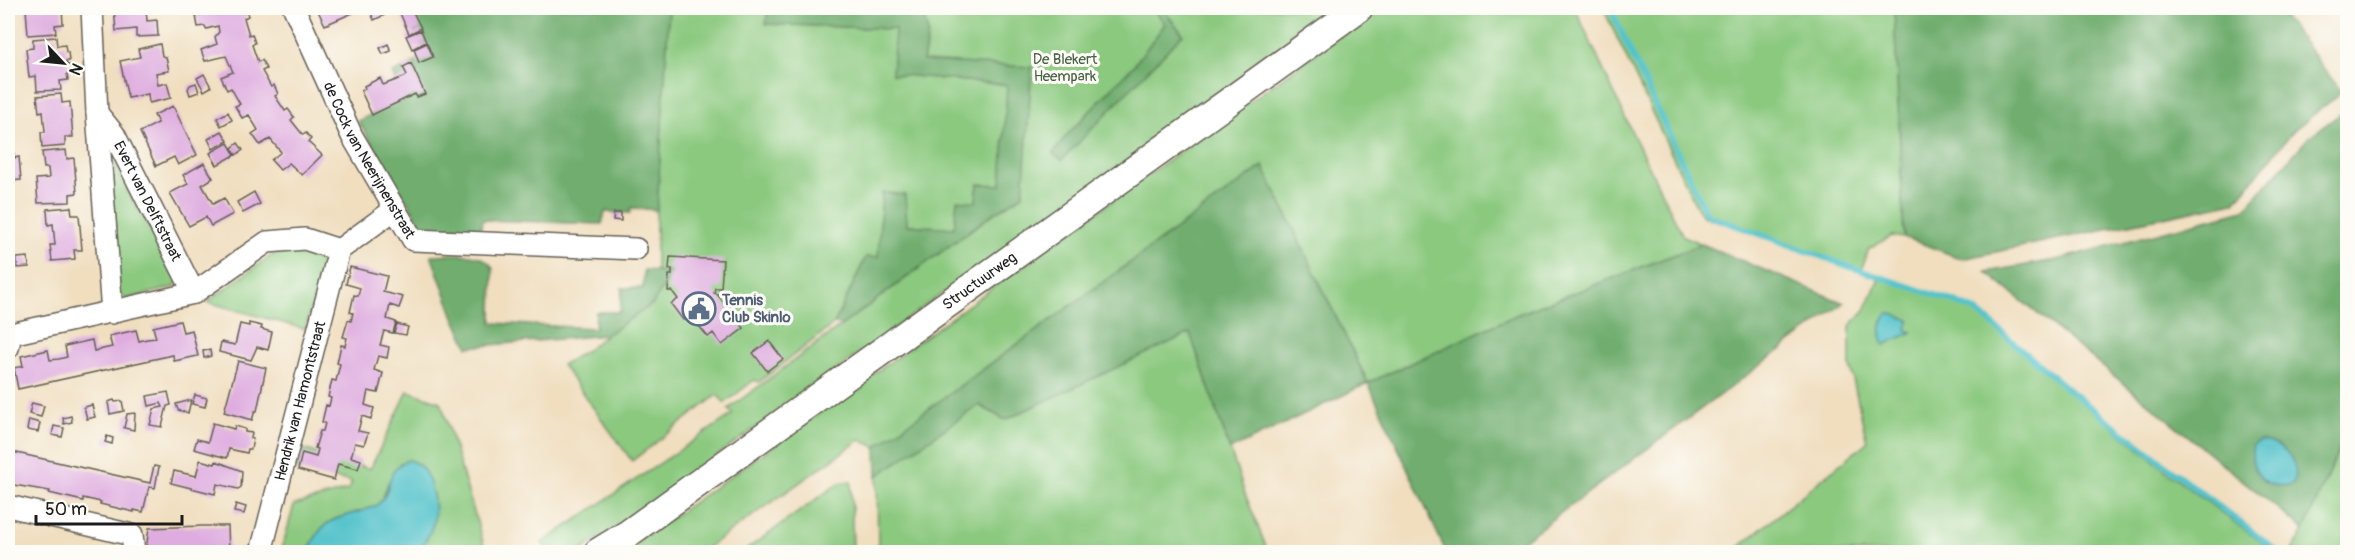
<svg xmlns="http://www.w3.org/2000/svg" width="2355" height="560" viewBox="0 0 2355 560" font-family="Pangolin,sans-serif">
<rect width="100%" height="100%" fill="#fdfcf7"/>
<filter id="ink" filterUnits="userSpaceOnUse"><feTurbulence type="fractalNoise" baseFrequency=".0167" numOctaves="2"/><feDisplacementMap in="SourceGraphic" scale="12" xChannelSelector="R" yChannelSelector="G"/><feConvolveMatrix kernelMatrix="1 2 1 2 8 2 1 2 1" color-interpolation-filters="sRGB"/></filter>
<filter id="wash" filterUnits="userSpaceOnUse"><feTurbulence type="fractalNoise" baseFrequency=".008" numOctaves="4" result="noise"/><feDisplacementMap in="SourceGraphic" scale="24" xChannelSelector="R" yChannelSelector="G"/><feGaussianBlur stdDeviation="1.35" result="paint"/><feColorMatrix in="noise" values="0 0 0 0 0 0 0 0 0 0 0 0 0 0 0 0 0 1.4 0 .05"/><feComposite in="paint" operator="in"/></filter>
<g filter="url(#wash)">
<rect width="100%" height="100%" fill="#f0debf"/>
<path fill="#8bc97f" stroke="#54724e" stroke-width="1.5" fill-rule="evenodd" d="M669 8H768L767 24 895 29 923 61 928 33 921 8H1339L625 522 579 552H548L542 543 733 414 728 409 997 211 978 184 976 202 954 228 906 225 878 258 866 257 834 324 759 382 754 380 725 403 717 395 632 461 562 365 587 350 656 295V219Z
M1379 8H1575L1629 126 1683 236 1702 244 1516 315 1368 383 1263 167 876 447 860 440 701 552H623L796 430Z
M1603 8H1894L1904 238 1892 236 1869 249 1861 270 1703 216 1696 206Z
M107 143 121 180 177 273 178 280 175 287 126 299 119 294Z
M296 250C309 253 319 254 322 267L305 329 207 302 272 255Z
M1880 277 1976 311 2066 389 2168 472 2266 546 2262 552H1733L1867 442 1850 366V326L1865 310ZM1883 319 1911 333 1890 341 1881 325Z
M1190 332 1244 491 1268 552H878L877 476 979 405 1005 420Z
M408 391 441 402 486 552H418L420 550 400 463 388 483 382 500 376 506 333 520 314 540 308 552H281L294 505 348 490 352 482 287 467 293 446 370 469Z
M2347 431V552H2291L2300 539Z
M851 481 853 552H743L839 483Z"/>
<path fill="#70ad6e" stroke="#466445" stroke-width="1.5" d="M404 8H669L657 210 631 208 630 213 605 212 602 224 482 220 480 235 426 232 358 121 404 98 392 73 427 57Z
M768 8H921L928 33 923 61 1032 67 1023 195 988 217 842 325 834 324 866 257H878L882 192 905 195 907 225 954 228 957 200 976 202 978 184 1001 185 1007 85 892 74 895 29 766 24Z
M1153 8H1162L1183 34 1062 160 1053 154 1066 136 1134 65 1165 24Z
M1894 8H2277L2342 92 2293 131 2235 202 1962 259 1915 241 1904 238Z
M2347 109V431L2304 530 1986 272 2056 260 2244 210 2310 136Z
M1263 166 1368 383 1516 315 1702 244 1844 303 1508 552H1446L1368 383 1230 450 1190 333 1005 420 979 405 877 476 876 447Z
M431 255C451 255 484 249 493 269L492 323 595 328 596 312H620L622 288H643L644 270 672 272 653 304 606 335 468 347 454 317Z"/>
<path fill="#55c3cb" stroke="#387074" stroke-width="1.5" d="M1888 313 1910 320 1906 330 1912 332 1884 345C1879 332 1879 324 1888 313Z
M2260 441C2281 441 2303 463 2293 484 2264 492 2248 471 2253 444Z
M409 460C414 462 418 464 421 467 433 480 438 512 432 527 429 536 423 545 418 552H308C322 520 329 521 361 511 367 509 374 508 378 504 394 491 383 468 409 460Z"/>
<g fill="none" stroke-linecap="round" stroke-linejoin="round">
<path stroke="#55c3cb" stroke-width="6" d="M1610 8 1707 215 1853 268 1953 301 1978 312 2070 391 2278 552"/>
</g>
<g id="blocks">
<path fill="#deacdf" d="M22 8H62L63 24 55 25 56 33 28 35 26 9Z
M114 8H146L147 21 157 20 158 36 136 37V29L116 31Z
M204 8H246L248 16 244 18 249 35 252 34 255 43 252 45 258 62 262 60 266 69 262 71 271 87 274 85 278 94 275 96 285 111 288 109 294 117 291 120 303 135 306 133 311 139 308 142 322 155 302 175 289 163 280 170 271 160 281 152 270 139 260 145 252 134 258 130 249 115 242 118 235 106 240 104 231 88 227 90 221 77 233 72 226 56 205 61 201 50 217 44 215 37 219 32 218 26 206 29 205 26 198 27 196 16 206 14Z
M327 8H364L325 25 318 11Z
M369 8H386L389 13 374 20Z
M406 8H411L421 28 409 34 399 11Z
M421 30 426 42 412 49 406 36Z
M56 37 57 46 65 45 66 52H68L69 61H66L67 65H70V73L67 74 68 80 60 81 61 90 37 91 36 76 29 77 26 49 33 48V39Z
M427 43 433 57 419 63 414 49Z
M160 44 162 56 166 57 169 71 156 73 158 85 167 83 171 98 149 103 148 94 128 98 120 61 140 57 138 49Z
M388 44 391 51 383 54 380 48Z
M411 63 425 94 417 97 415 94 372 115 361 91 365 89 364 86 380 78 383 85 404 77 407 75 403 67Z
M204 74 211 87 204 91 197 78Z
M196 83 199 92 190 95 188 89 190 85Z
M61 94 62 103 70 102 73 137H65V146L42 148 41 132H45L44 122 43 111 39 112 37 96Z
M173 106 197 155 178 165 174 157 156 166 140 132 158 123 154 115Z
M228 112 232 120 221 126 217 118Z
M12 125 13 131 8 134V126Z
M222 131 228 141 213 149 208 139Z
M228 143 235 155 217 165 210 153Z
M238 143 243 150 236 155 232 148Z
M66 150 67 159 74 158 77 193 70 194V202L38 203 36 179 49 178 48 168H44L42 152Z
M8 153H14V158L19 157 21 180 10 181Z
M204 163 213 178 202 185 213 204 224 198 233 214 211 226 206 217 189 226 170 193 188 184 183 175Z
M254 192 260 204 243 213 237 202Z
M71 207 72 215H79L82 250H74L75 259 52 261 50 245H55L53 224 48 225 47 209Z
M614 213H621V221L613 220Z
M8 216H12V227L8 226Z
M8 230 14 231 13 240 8 239Z
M28 257 29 267 17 268V258Z
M670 257 723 260 721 288H715L714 293 717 294 744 328 722 345 713 333 708 337 690 315 683 320 671 304 678 299 672 291H668L669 275H672V269H669Z
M350 267 387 276 383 292 403 297 399 308 390 305 387 319 396 322 393 333 384 331 380 345 389 347 387 358 378 356 374 370 383 373 378 393 368 391 365 405 374 408 371 419 362 416 358 431 368 433 364 445 355 443 351 457 361 460 358 469 338 464 334 480 298 470 302 453 316 457 318 449 315 448 320 431H323L325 423 322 422 326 405 329 406 331 398 328 397 332 380 336 381 340 364 337 363 341 345 345 346 347 338 343 337 348 320 351 321 353 313 350 312 354 295 358 296 360 288 346 284Z
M180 321 183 332 192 330 198 356 174 361 173 355 18 389 14 368 23 366 21 356 48 350 50 360 59 359 67 357 65 346 92 340 94 351 112 347 109 336 136 330 139 341 147 339 156 338 153 327Z
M249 323 262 326 261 329 272 332 268 350 257 347 251 360 219 352 221 342 235 345 240 324 249 326Z
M397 324 408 327 406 335 394 333Z
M769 341 783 359 767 371 753 353Z
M210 350 211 356 204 358 203 351Z
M238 361 266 368 257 411H255L252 420 224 412Z
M168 392 171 405 167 406 162 427 150 425 154 409 163 407 161 403 149 406 147 396Z
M195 395 207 398 205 407 192 404Z
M114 400 115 402 122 401 124 411 110 414 108 402Z
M191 400 188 413 178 410 176 404Z
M32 403 44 406 41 417 29 414Z
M92 405 95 417 87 419 84 407Z
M135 413 134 430 124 428 127 414Z
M71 416 72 422 64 424 63 418Z
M29 420 40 423 38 432 27 430Z
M213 423 234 429 235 426 245 429V432L252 433 251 438 253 439 251 449H248L247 453 229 449 227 458 194 449 197 439 208 442Z
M54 426 64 428 62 437 52 435Z
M107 436 113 438 112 444 105 442Z
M8 451 150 483 154 466 159 467 155 488 149 487 143 512 134 510V512L100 504 101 502 83 498V501L49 493 50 491 8 484Z
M200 460 215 464 216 461 242 471 241 487 238 489 217 484 215 494 171 483 174 471 196 476Z
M236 504 246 507 244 514 234 512Z
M202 526H228L229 552H149V550H146L149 528Z"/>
</g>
</g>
<g filter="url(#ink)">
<use href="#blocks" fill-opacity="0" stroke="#666055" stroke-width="1.5"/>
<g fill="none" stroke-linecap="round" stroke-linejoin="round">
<g stroke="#666055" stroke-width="24">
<g id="minor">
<path d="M92 8 97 113 112 313"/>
<path id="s1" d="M294 8 352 136 413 240 636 249"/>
<path id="s2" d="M97 113 114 134 194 293"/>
<path d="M8 348 11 334 194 293 267 242 305 239 339 250"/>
<path d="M8 506 132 535 134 552"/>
<path id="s3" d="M261 552 339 250 395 209"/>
</g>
</g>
<g stroke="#666055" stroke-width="30">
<g id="major">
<path id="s4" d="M598 552 629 533 1359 8"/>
</g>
</g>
<use href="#minor" stroke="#fff" stroke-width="21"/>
<use href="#major" stroke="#fff" stroke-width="27"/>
</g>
</g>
<defs>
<g id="civic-ring" transform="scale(1.725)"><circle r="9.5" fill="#fdfcf7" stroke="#5c6f8a" stroke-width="1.5"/><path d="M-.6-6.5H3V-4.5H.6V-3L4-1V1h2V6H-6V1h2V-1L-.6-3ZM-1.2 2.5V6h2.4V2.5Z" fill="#5c6f8a"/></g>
</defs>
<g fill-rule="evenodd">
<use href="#civic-ring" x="699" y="309"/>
</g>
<g text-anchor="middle" stroke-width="6" stroke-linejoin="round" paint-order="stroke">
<g font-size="15" fill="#486144" stroke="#fdfcf7">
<text x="1065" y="64">De Blekert<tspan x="1065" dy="17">Heempark</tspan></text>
</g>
<g font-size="15" fill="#1c1c1c" stroke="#fdfcf7">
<text dy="5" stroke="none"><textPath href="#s1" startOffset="170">de Cock van Neerijnenstraat</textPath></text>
<text dy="5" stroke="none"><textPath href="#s2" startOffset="102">Evert van Delftstraat</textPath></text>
<text dy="5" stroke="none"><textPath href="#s4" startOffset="468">Structuurweg</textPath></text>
<text dy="5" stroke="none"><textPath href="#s3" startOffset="156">Hendrik van Hamontstraat</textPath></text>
</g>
<g font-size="15" font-weight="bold" fill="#4e5e75" stroke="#fdfcf7" text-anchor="start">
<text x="722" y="305">Tennis<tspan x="722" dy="17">Club Skinlo</tspan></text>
</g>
</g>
<rect width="2355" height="560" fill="none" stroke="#fdfcf7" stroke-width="30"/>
<g transform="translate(63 63) rotate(116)" stroke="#fdfcf7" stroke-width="4.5" paint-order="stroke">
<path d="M0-4.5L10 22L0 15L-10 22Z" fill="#1c1c1c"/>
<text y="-9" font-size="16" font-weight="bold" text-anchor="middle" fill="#1c1c1c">N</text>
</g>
<path d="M36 515v9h146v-9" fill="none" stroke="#1c1c1c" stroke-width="3"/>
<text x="45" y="515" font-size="18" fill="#1c1c1c" stroke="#fdfcf7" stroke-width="4.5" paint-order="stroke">50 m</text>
</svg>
